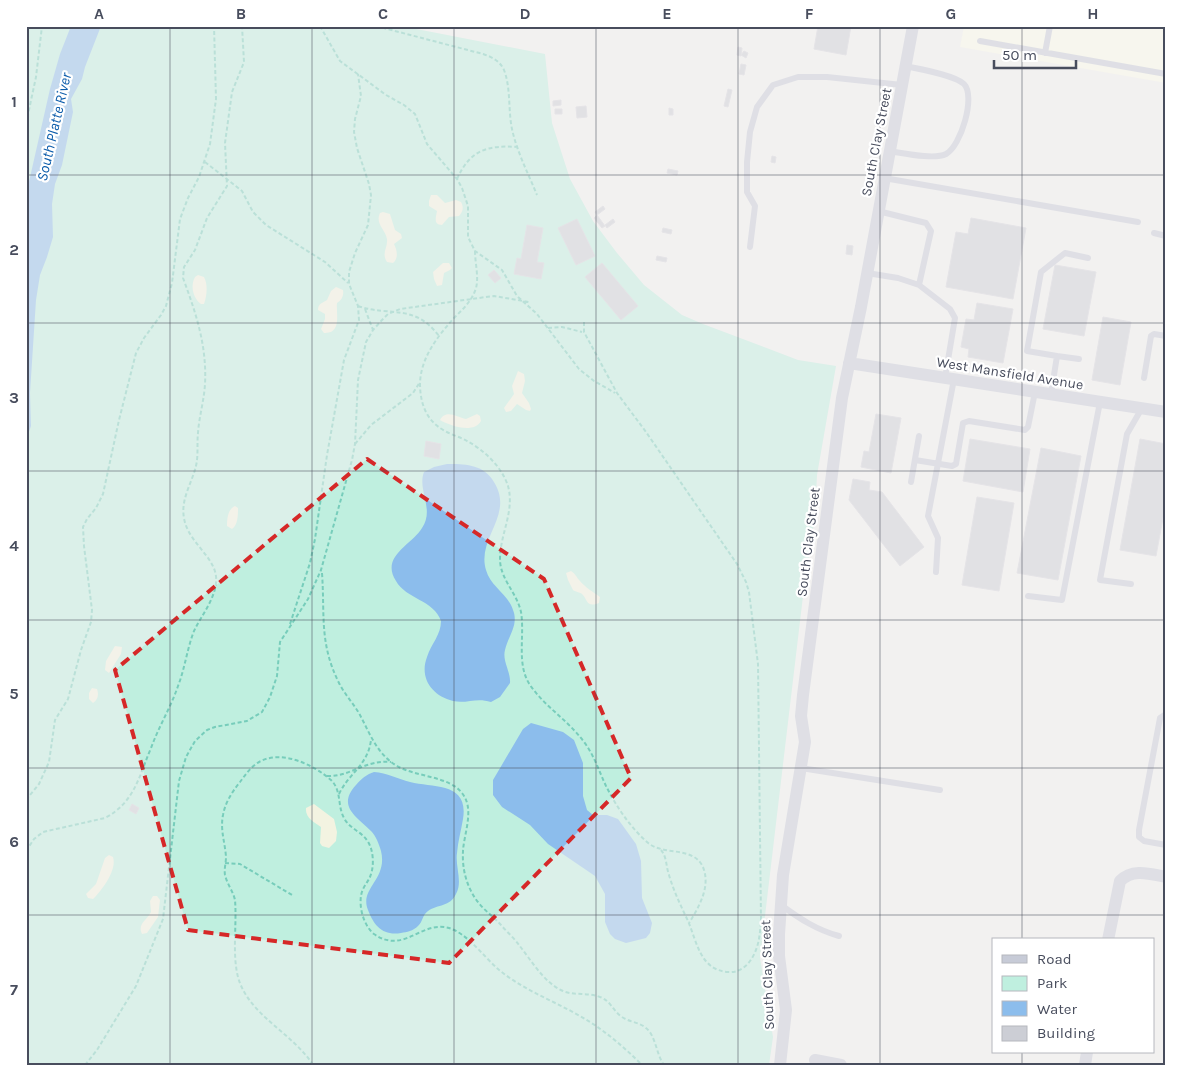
<svg xmlns="http://www.w3.org/2000/svg" width="1192" height="1091" viewBox="0 0 1192 1091" font-family="Karla,sans-serif">
<rect width="100%" height="100%" fill="#f2f1f0"/>
<path fill="#fcfcea" d="M964 26H1166V83L960 47Z"/>
<path fill="#bfefdf" d="M26 26H401L545 54 552 123 570 179 593 221 617 253 644 285 682 315 703 324 798 360 836 366 817 475 815 515 803 596 760 958 773 1037 769 1065H26Z"/>
<path fill="#f3f3e1" d="M431 195H437L445 203 456 200 461 202C464 207 463 212 459 216L449 217 442 225C433 225 436 217 437 211L429 206V201Z
M383 212 390 214 395 230 401 234 402 238 394 244C397 250 399 258 393 263L387 262C381 253 388 248 387 239 385 229 375 224 380 213Z
M443 263H449L452 268 450 270 444 273 442 285 437 286 434 279 433 272Z
M198 275 204 277C208 284 207 296 204 304H201C193 298 190 286 195 277Z
M336 287 343 290C344 296 342 300 337 303 336 314 342 334 324 333L321 329 325 319V314L318 310C318 303 323 303 327 300L331 291Z
M518 371 524 374 525 381 522 393 529 403 531 409 530 411 526 410 517 404 511 411 506 412 504 408 514 394 512 386Z
M477 414 480 416 481 421C474 434 450 426 440 420 446 409 457 417 466 419Z
M235 506 238 508C238 515 238 525 232 529L227 526C227 518 228 509 235 506Z
M571 571C576 574 576 577 580 581 585 587 593 592 600 597L599 603C586 608 588 600 582 594 581 593 574 591 573 590L568 580 566 573Z
M115 646 122 647 121 654 109 673 105 670 106 661Z
M92 688 97 689C99 694 98 700 93 703L89 699V693Z
M314 804 334 819 337 832 336 841 329 848 322 846 320 843 321 827C314 822 305 818 306 808Z
M109 855 113 857C117 869 104 887 96 896L93 899 88 898 86 894 96 884 105 858Z
M153 896H157L160 900 158 917 147 933 142 934C137 924 147 920 151 912L150 901Z"/>
<path fill="#8cbdec" d="M71 26H101L85 67 82 79 71 99 73 112 62 165 55 184 52 204 53 237 47 257 40 275 36 300 30 393 31 426 26 440V195L50 89 60 54Z
M447 464C464 464 481 464 492 479 517 514 476 537 486 570 490 586 508 594 513 610 519 625 508 636 505 650 502 661 511 672 510 683L500 697 491 702C476 697 467 704 453 701 432 696 419 678 427 657 431 644 441 635 441 621 434 600 406 599 396 581 380 556 412 545 422 528 435 509 417 490 424 472L434 467Z
M531 723 563 732 574 740 583 763V796L587 810 593 815H607L618 819 636 844 641 861 642 898 652 923 650 933 646 938 626 943 615 939 610 934 605 922V894L595 876 548 844 530 825 502 807 493 795V780L523 729Z
M374 772C387 773 398 779 410 782 434 788 469 782 463 819 461 831 458 841 457 853 455 866 463 882 456 894 450 907 438 904 428 911 422 915 423 922 418 926 413 931 407 932 401 933 383 936 374 926 368 910 359 888 388 880 381 851 379 844 376 836 371 831 358 817 336 807 356 785 361 779 367 774 374 772Z"/>
<path fill="#ccced5" stroke="#d4d4db" d="M818 26H851L846 55 814 49Z
M738 47 742 48 741 56 737 55Z
M744 51 748 53 746 58 741 55Z
M741 64 746 65 744 75 739 74Z
M728 89 732 90 728 107 724 106Z
M561 100V105L553 106V101Z
M586 106 587 117 577 118 576 107Z
M669 108 673 109V115H669Z
M555 109H562V114H555Z
M772 156 776 157 775 163 771 162Z
M668 169 678 171 677 175 667 173Z
M603 206 605 209 597 215 595 212Z
M597 215 605 226 602 228 594 218Z
M971 218 1026 228 1013 299 946 287 956 232 968 234Z
M577 219 595 256 576 265 558 228Z
M613 219 615 222 607 228 605 225Z
M527 225 543 228 537 262 544 263 541 279 514 274 517 258 521 259Z
M663 228 672 230 671 234 662 232Z
M847 245 853 246 852 255 846 254Z
M657 256 667 258 666 262 656 260Z
M602 263 638 306 621 320 585 277Z
M1055 265 1096 272 1084 336 1043 329Z
M494 270 501 278 495 283 488 275Z
M977 303 1013 309 1003 363 968 357 969 349 961 347 966 319 974 320Z
M1103 317 1131 322 1120 385 1092 380Z
M876 414 901 418 891 473 861 467 864 451 869 452Z
M970 439 1030 449 1023 492 963 481Z
M1140 439 1166 444V502L1156 556 1120 550Z
M426 441 441 444 439 459 424 456Z
M1041 448 1081 456 1058 580 1017 573Z
M853 479 870 482 869 490 882 492 924 547 900 566 849 500Z
M977 497 1014 503 999 591 962 585Z
M132 804 139 808 136 814 129 810Z"/>
<g fill="none" stroke-linecap="round" stroke-linejoin="round">
<path stroke="#77cdbb" stroke-width="2" stroke-dasharray="4 2.5" stroke-linecap="butt" d="M320 26 340 61 386 95 404 105 415 114 427 144 457 179 462 188 468 206V237L475 251 502 270 517 296 537 314 579 369 594 381 615 393
M376 26 483 54C492 57 500 61 504 70 511 88 508 110 512 129 517 152 528 173 537 195
M26 124 36 77 42 26
M205 162 242 191 253 212 266 225 325 262 348 283
M457 179C470 150 487 145 518 147
M475 251C475 263 479 277 476 288 472 301 463 309 454 318 438 336 421 357 420 383 420 403 426 421 445 431 452 435 460 437 467 441 484 450 502 467 508 486 515 511 500 534 500 559 500 579 517 593 521 612 525 636 516 664 530 685 545 707 568 720 584 742 594 755 599 771 606 786 616 806 630 827 647 842 662 856 691 846 702 865 712 885 699 907 689 923
M358 306C390 317 414 303 439 336
M365 309 373 330
M584 322V332L617 393 646 432 737 564 746 582 749 592 758 664 761 920C760 934 759 949 750 961 745 968 737 973 728 972 700 970 697 942 688 921 681 906 674 892 669 875 666 867 667 857 661 850
M548 328 562 327 582 332
M355 444 371 425 413 393 420 382
M322 573C325 615 319 643 339 683 345 695 354 704 360 715 370 734 377 754 397 766 416 777 449 776 462 793 475 809 464 833 463 851 462 868 466 884 475 898 482 909 493 916 501 925 507 932 514 938 519 945 531 960 544 983 563 991 575 996 588 992 600 997 611 1001 613 1011 622 1017 629 1022 639 1022 646 1028 656 1036 656 1054 664 1065
M290 624 310 563 315 539 327 455 344 360 359 320 358 306 349 284V272L355 253 368 225 371 195 369 184 357 148 354 132 355 119 361 96 358 74
M327 776C350 777 367 759 391 762
M339 794C349 773 368 765 371 740
M26 800 39 784 49 762 55 720 68 699 81 650 91 622 92 610 84 546 83 527 87 519 96 508 103 494 119 420 136 353 144 338 161 315 166 306 172 283 180 219 188 198 199 177 210 144 216 99 214 26
M26 851 34 839 43 832 105 818C135 802 139 776 151 748 159 726 171 707 178 686 185 668 187 649 194 631 201 616 214 601 216 583 219 558 188 544 184 518 180 497 195 479 197 460 198 451 197 442 198 433 199 417 204 401 205 384 207 346 196 313 183 278L184 267 195 250 207 218 227 186 225 143 232 92 244 62 242 26
M225 863 240 864 292 895
M85 1065 97 1050 136 986 163 919 179 781 186 757 195 741 207 730 215 727 247 721 262 712 270 697 277 676 280 642 308 599 321 570 352 460 355 444 358 380 366 342 373 330 382 320 388 314 400 309 486 297 494 296 529 302
M313 1065C293 1033 248 1015 238 977 232 954 237 924 235 900 233 891 227 884 225 875 224 869 226 863 226 857 225 842 220 830 223 815 225 803 232 792 240 782 246 774 252 765 261 761 283 750 314 765 331 780 342 791 337 805 344 818 349 828 360 831 366 839 374 848 375 868 369 879 366 884 362 889 361 896 359 908 364 926 374 934 404 955 421 920 449 928 468 934 483 956 498 969 523 990 552 1000 580 1016 603 1029 623 1046 642 1065"/>
<path stroke="#c7cbd7" stroke-width="6" d="M980 41 1166 74
M1045 53 1050 26
M889 151C903 153 934 160 946 154 961 146 976 96 964 84 955 75 919 69 905 66
M884 178 1138 222
M878 211 926 223 931 231 919 285
M1154 233 1166 236
M750 247 755 206 747 192V162L750 132 757 107 773 85 798 77H827L902 85
M867 273 898 278 919 285 950 309 955 318 945 378
M1057 356 1079 359
M1144 378 1151 336 1154 334 1166 336
M1051 394 1057 356 1027 351 1041 272 1065 253 1088 258
M915 460 952 466 956 464 963 423 969 421 1025 430 1028 427 1035 392
M911 482 919 436
M936 572 938 538 928 516 954 379
M1131 584 1100 580 1127 434 1142 408
M1028 596 1062 600 1100 402
M1166 714 1160 718 1139 830V837L1144 841 1166 845
M801 768 940 790
M781 905C800 919 817 930 839 936"/>
<path stroke="#c7cbd7" stroke-width="12" d="M849 363 1166 412
M1108 940 1120 881C1133 868 1150 874 1166 877
M815 1060 841 1065
M780 1065 786 1010 779 956V934L783 875 805 742 801 716 803 695 842 398 861 307 913 26
M1085 1065 1087 1052"/>
</g>
<path d="M0 0H1192V1091H0ZM367 459 544 579 631 778 449 963 188 930 115 670Z" fill="#f2f1f0" fill-opacity=".55" fill-rule="evenodd"/>
<path fill="none" stroke="#d62828" stroke-width="4" stroke-dasharray="10 6" stroke-linejoin="round" d="M367 459 544 579 631 778 449 963 188 930 115 670Z"/>
<path fill="none" stroke="#484d5d" stroke-width="1" stroke-opacity="0.55" d="M170 26V1065M312 26V1065M454 26V1065M596 26V1065M738 26V1065M880 26V1065M1022 26V940M26 175H1166M26 323H1166M26 471H1166M26 620H1166M26 768H1166M26 915H1166M1022 1052V1065"/>
<g text-anchor="middle" stroke-width="4.5" stroke-linejoin="round" paint-order="stroke">
<g font-size="14" fill="#484d5d" stroke="#fff">
<text transform="translate(876 142) rotate(-79)" y="5">South Clay Street</text>
<text transform="translate(1010 373) rotate(9)" y="5">West Mansfield Avenue</text>
<text transform="translate(808 542) rotate(-83)" y="5">South Clay Street</text>
<text transform="translate(767 975) rotate(-92)" y="5">South Clay Street</text>
</g>
<g font-size="15" font-style="italic" fill="#0d5dab" stroke="#fff">
<text transform="translate(54 127) rotate(-77)" y="5">South Platte River</text>
</g>
</g>
<rect width="1192" height="1091" fill="none" stroke="#ffffff" stroke-width="55"/>
<rect x="992" y="938" width="162" height="115" fill="#ffffff" stroke="#b6b8be"/>
<rect x="1002" y="955" width="25" height="8" fill="#c7cbd7" stroke="#b6b8be"/>
<text x="1037" y="964" font-size="15" fill="#484d5d">Road</text>
<rect x="1002" y="976" width="25" height="15" fill="#bfefdf" stroke="#b6b8be"/>
<text x="1037" y="988" font-size="15" fill="#484d5d">Park</text>
<rect x="1002" y="1001" width="25" height="15" fill="#8cbdec" stroke="#b6b8be"/>
<text x="1037" y="1014" font-size="15" fill="#484d5d">Water</text>
<rect x="1002" y="1026" width="25" height="15" fill="#ccced5" stroke="#b6b8be"/>
<text x="1037" y="1038" font-size="15" fill="#484d5d">Building</text>
<path d="M994 60v8h82v-8" fill="none" stroke="#484d5d" stroke-width="2.5"/>
<text x="1002" y="60" font-size="15" fill="#484d5d" stroke="#ffffff" stroke-width="4" paint-order="stroke">50 m</text>
<rect x="28" y="28" width="1136" height="1036" fill="none" stroke="#484d5d" stroke-width="2"/>
<g font-size="16" text-anchor="middle" font-weight="bold" fill="#484d5d">
<text x="99" y="19">A</text>
<text x="241" y="19">B</text>
<text x="383" y="19">C</text>
<text x="525" y="19">D</text>
<text x="667" y="19">E</text>
<text x="809" y="19">F</text>
<text x="951" y="19">G</text>
<text x="1093" y="19">H</text>
<text x="14" y="107">1</text>
<text x="14" y="255">2</text>
<text x="14" y="403">3</text>
<text x="14" y="551">4</text>
<text x="14" y="699">5</text>
<text x="14" y="847">6</text>
<text x="14" y="995">7</text>
</g>
</svg>
